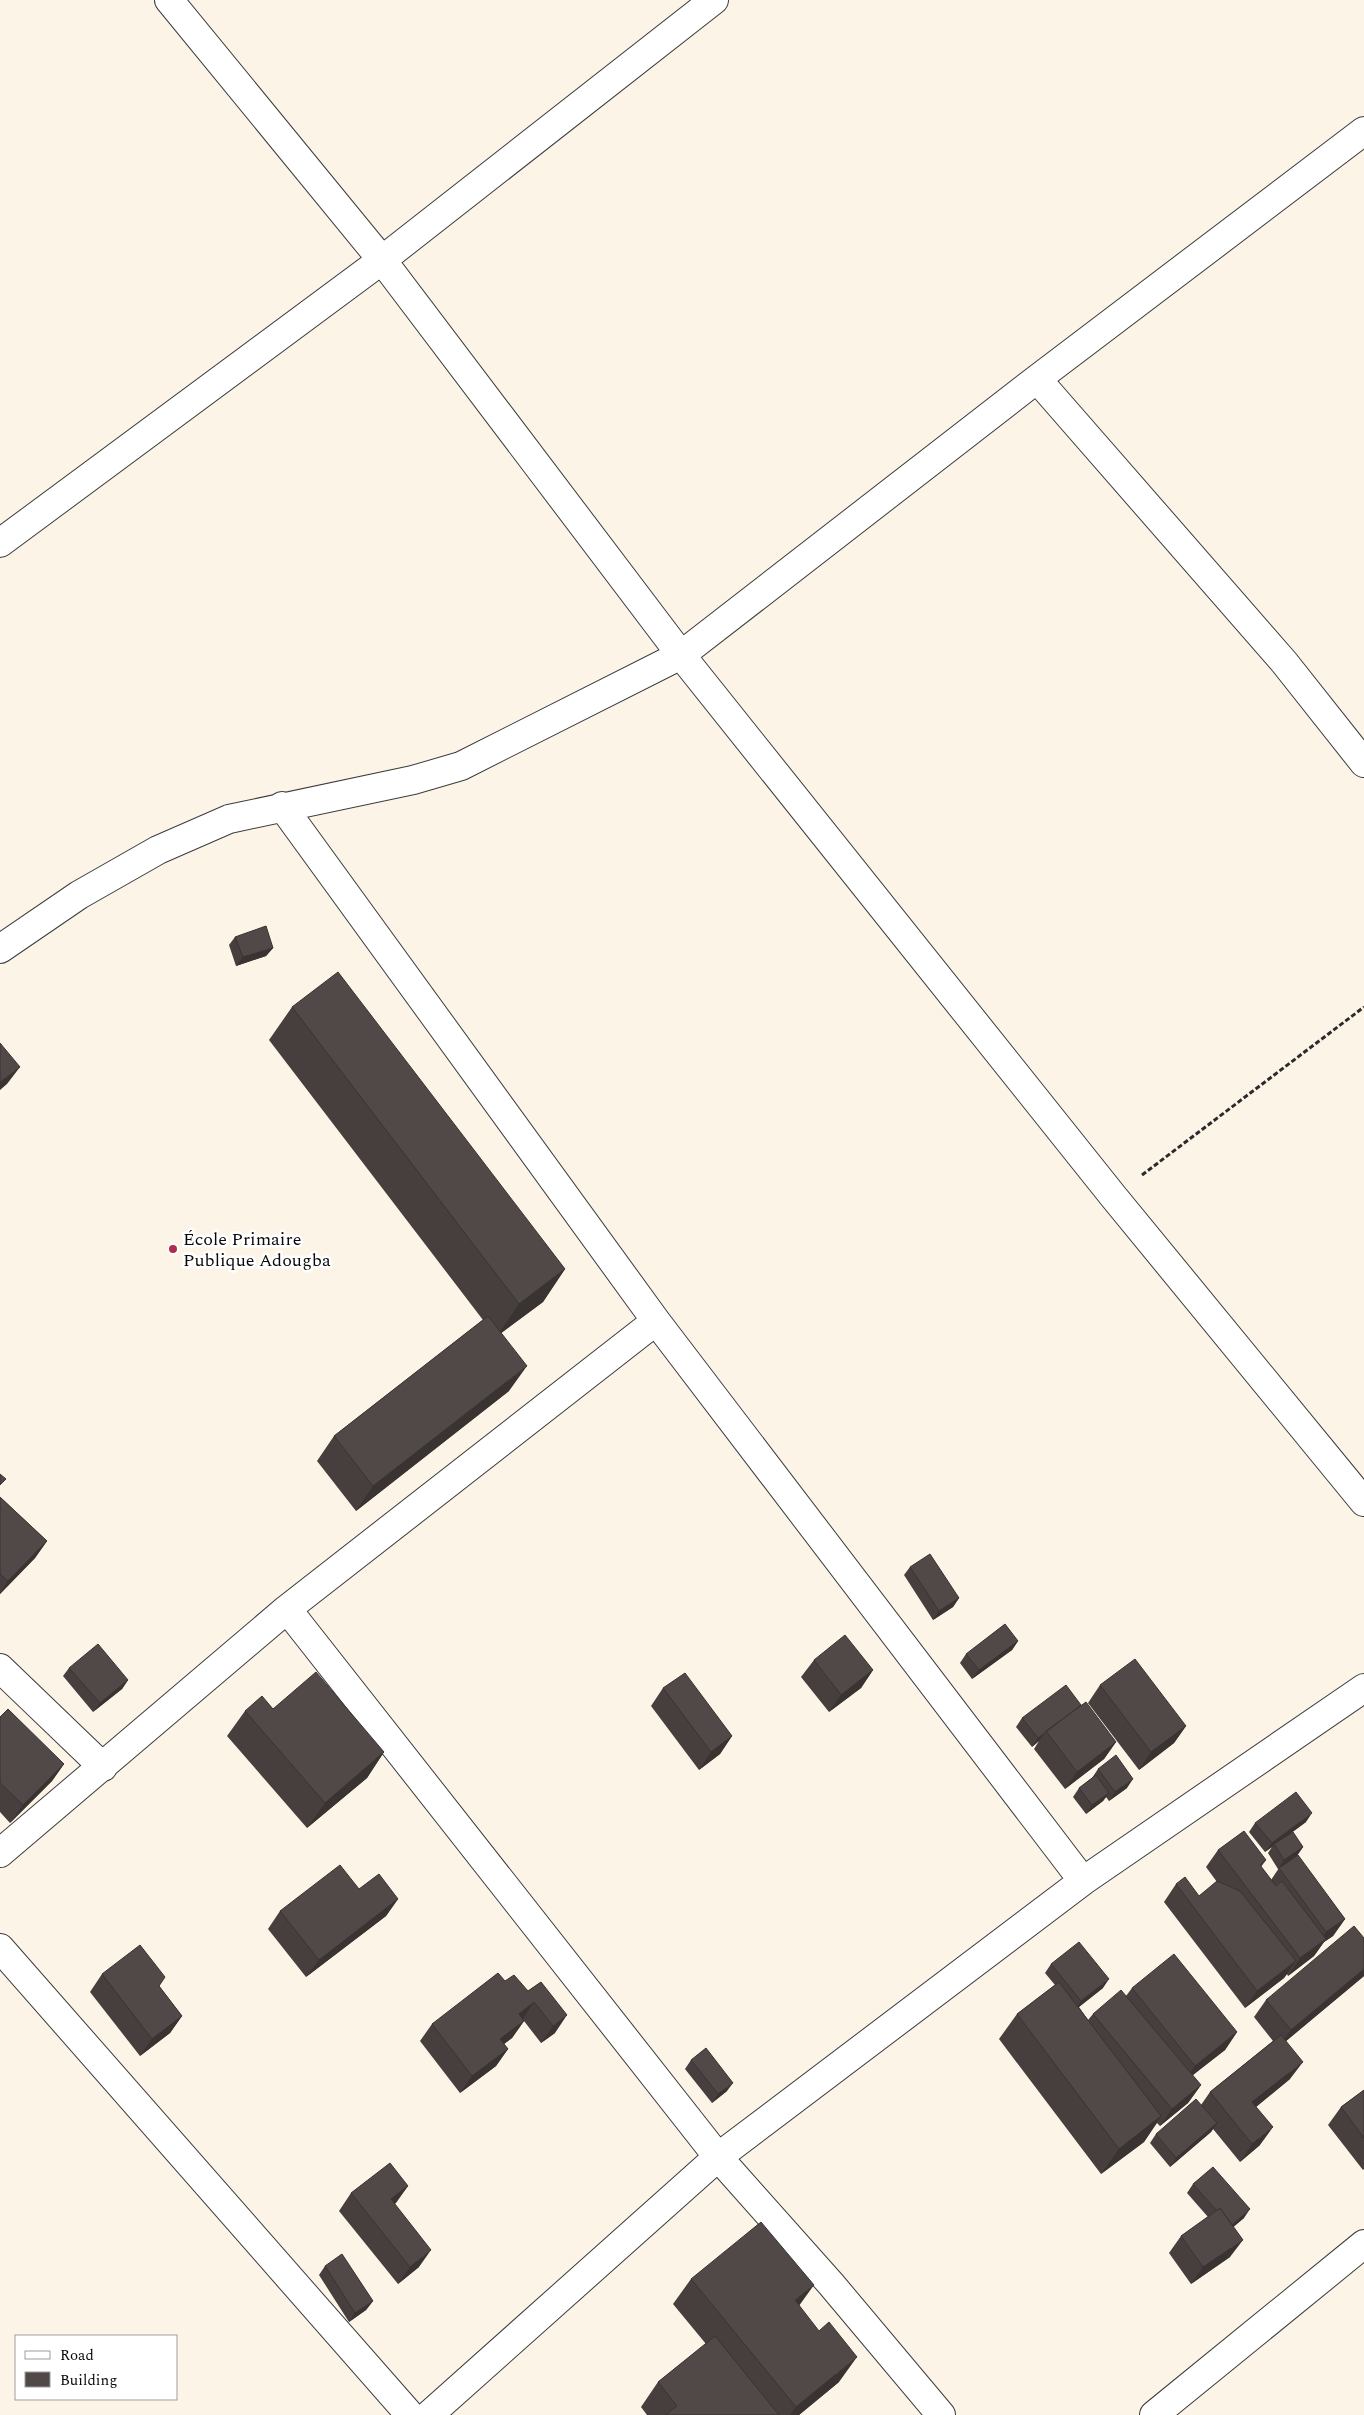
<svg xmlns="http://www.w3.org/2000/svg" width="1364" height="2415" viewBox="0 0 1364 2415" font-family="Spectral,serif">
<rect width="100%" height="100%" fill="#fdf4e8"/>
<g fill="none" stroke-linecap="round" stroke-linejoin="round">
<g stroke="#3c3c3c" stroke-width="30">
<path id="minor" d="M169 0 382 260 681 655 1113 1196 1364 1502
M1037 379 1284 662 1364 763
M0 543 382 260 714 0
M282 806 656 1321 1083 1881
M0 949 79 895 158 850 229 819 413 780 461 766 681 655 1037 379 1364 131
M287 1609 718 2157 831 2284 941 2415
M0 1668 103 1767
M0 1853 287 1609 656 1321
M0 1948 410 2415
M429 2415 718 2157 1083 1881 1364 1688
M1154 2415 1364 2244"/>
</g>
<path stroke="#2b2b2b" stroke-width="3" stroke-dasharray="5 2.5" stroke-linecap="butt" d="M1142 1175 1364 1007"/>
<use href="#minor" stroke="#fff" stroke-width="28"/>
</g>
<path fill="#463f3d" d="M235 937 273 948 266 956 236 966 229 945Z
M292 1007 565 1269 543 1302 501 1333 509 1391 356 1511 317 1461 334 1436 483 1320 269 1040Z
M0 1497 47 1541 35 1558 0 1594Z
M910 1567 959 1598 953 1607 933 1620 904 1575Z
M1018 1641 1012 1650 972 1679 960 1663 966 1654Z
M814 1660 873 1670 861 1688 829 1712 801 1677Z
M69 1668 128 1680 122 1689 93 1712 63 1676Z
M1100 1685 1186 1726 1174 1743 1139 1770 1088 1703Z
M663 1688 732 1736 720 1754 699 1770 651 1706Z
M1081 1705 1116 1742 1104 1759 1065 1789 1034 1749 1039 1741 1032 1747 1016 1727 1022 1718Z
M273 1709 384 1752 367 1778 307 1828 227 1736 245 1711Z
M0 1717 64 1764 52 1781 10 1823 0 1812Z
M1098 1769 1127 1788 1109 1801 1106 1797 1103 1801 1086 1814 1073 1797 1079 1788 1092 1778Z
M1306 1822 1291 1833 1303 1847 1297 1855 1345 1919 1333 1936 1324 1942 1314 1956 1288 1976 1287 1974 1284 1978 1245 2008 1164 1902 1176 1884 1199 1896 1217 1882 1206 1867 1218 1850 1266 1860 1261 1867 1271 1880 1279 1868 1290 1861 1278 1869 1268 1853 1272 1847 1265 1852 1249 1832 1255 1823Z
M359 1889 398 1899 386 1916 306 1977 268 1929 280 1911Z
M1364 1938V1976L1286 2041 1290 2079 1256 2107 1260 2145 1240 2162 1213 2129 1211 2132 1170 2167 1150 2143 1156 2134 1201 2105 1210 2092 1273 2041 1254 2017 1266 2000Z
M1051 1964 1103 1988 1079 2007 1088 2020 1093 2014 1126 1996 1132 1988 1237 2032 1225 2050 1192 2075 1201 2085 1188 2103 1160 2126 1157 2123 1144 2142 1101 2174 999 2039 1017 2014 1055 1985 1045 1973Z
M102 1974 159 1986 182 2016 170 2033 140 2056 90 1992Z
M541 1982 555 2033 541 2043 524 2021 512 2038 504 2044 508 2049 496 2066 460 2093 420 2041 432 2024 528 1991Z
M691 2060 727 2091 712 2103 685 2069Z
M1364 2090V2169L1363 2170 1328 2125 1341 2107Z
M1193 2184 1244 2218 1233 2227 1230 2257 1191 2284 1169 2253 1181 2236 1208 2217 1187 2193Z
M408 2186 394 2204 419 2267 398 2284 339 2211 351 2193Z
M325 2266 373 2301 366 2310 349 2322 319 2275Z
M691 2279 799 2306 839 2382 799 2415H647L641 2407 658 2382 706 2344 673 2304Z"/>
<path fill="#393332" d="M273 948 266 956 236 966 243 957Z
M20 1067 7 1084 0 1090V1082Z
M565 1269 543 1302 496 1337 519 1304Z
M527 1366 509 1391 356 1511 373 1486Z
M47 1541 35 1558 0 1594V1593L8 1581Z
M959 1598 953 1607 933 1620 939 1611Z
M1018 1641 1012 1650 972 1679 979 1670Z
M873 1670 861 1688 829 1712 841 1695Z
M128 1680 122 1689 93 1712 100 1703Z
M1186 1726 1174 1743 1139 1770 1151 1752Z
M1045 1732 1039 1741 1032 1747 1038 1738Z
M732 1736 720 1754 699 1770 711 1752Z
M1116 1742 1104 1759 1065 1789 1077 1772Z
M384 1752 367 1778 307 1828 325 1803Z
M64 1764 52 1781 10 1823 23 1805Z
M1133 1779 1127 1788 1109 1801 1115 1792Z
M1109 1793 1103 1801 1086 1814 1092 1805Z
M1312 1813 1306 1822 1275 1845 1274 1844 1272 1847 1265 1852 1272 1843Z
M1303 1847 1297 1856 1278 1869 1284 1860Z
M398 1899 386 1916 306 1977 319 1960Z
M1345 1919 1333 1936 1324 1942 1314 1956 1288 1976 1300 1958 1315 1948 1326 1932Z
M1296 1961 1284 1978 1245 2008 1257 1991Z
M1364 1969V1976L1279 2047 1291 2030Z
M1109 1979 1103 1988 1075 2010 1081 2001Z
M534 2002 522 2020 519 2014Z
M567 2015 555 2033 541 2043 553 2026Z
M182 2016 170 2033 140 2056 152 2039Z
M524 2021 512 2038 488 2056 500 2039Z
M1237 2032 1225 2050 1183 2083 1195 2066Z
M508 2049 496 2066 460 2093 472 2076Z
M1303 2062 1290 2079 1240 2120 1252 2102Z
M733 2083 727 2091 712 2103 718 2094Z
M1201 2085 1188 2103 1160 2126 1172 2109Z
M1161 2116 1144 2142 1101 2174 1119 2149Z
M1217 2123 1211 2132 1170 2167 1176 2158Z
M1273 2127 1260 2145 1240 2162 1252 2144Z
M408 2186 396 2203 378 2217 391 2199Z
M1250 2209 1244 2218 1224 2235 1230 2226Z
M1243 2240 1230 2257 1191 2284 1203 2267Z
M431 2250 419 2267 398 2284 410 2267Z
M814 2285 796 2310 795 2300Z
M373 2301 366 2310 349 2322 355 2313Z
M857 2357 839 2382 799 2415H790L796 2407Z"/>
<path fill="#514947" stroke="#393332" d="M266 926 273 948 243 957 235 937Z
M338 972 565 1269 519 1304 292 1007Z
M0 1043 20 1067 0 1082Z
M488 1316 527 1366 373 1486 334 1436Z
M0 1474 6 1479 0 1485Z
M0 1497 47 1541 8 1581 0 1574Z
M930 1554 959 1598 939 1611 910 1567Z
M1005 1624 1018 1641 979 1670 966 1654Z
M845 1635 873 1670 841 1695 814 1660Z
M98 1644 128 1680 100 1703 69 1668Z
M1135 1659 1186 1726 1151 1752 1100 1685Z
M316 1672 384 1752 325 1803 245 1711 262 1696 273 1709Z
M685 1673 732 1736 711 1752 663 1688Z
M1066 1685 1081 1705 1038 1738 1022 1718Z
M1086 1702 1116 1742 1077 1772 1046 1731Z
M8 1709 64 1764 23 1805 0 1783V1717Z
M1116 1755 1133 1779 1115 1792 1098 1769Z
M1096 1775 1109 1793 1092 1805 1079 1788Z
M1296 1792 1312 1813 1272 1843 1255 1823Z
M1244 1831 1266 1860 1260 1865 1276 1886 1282 1881 1326 1939 1300 1958 1218 1850Z
M1293 1832 1303 1847 1284 1860 1274 1844Z
M1298 1855 1345 1919 1326 1932 1279 1868Z
M340 1865 359 1889 379 1874 398 1899 319 1960 280 1911Z
M1185 1877 1199 1896 1217 1881 1240 1891 1296 1961 1257 1991 1176 1884Z
M1354 1926 1364 1938V1969L1291 2030 1266 2000Z
M1079 1942 1109 1979 1081 2001 1051 1964Z
M140 1945 165 1977 159 1986 182 2016 152 2039 102 1974Z
M1174 1954 1237 2032 1195 2066 1132 1988Z
M498 1973 505 1981 514 1975 528 1991 541 1982 567 2015 553 2026 534 2002 519 2014 524 2021 500 2039 508 2049 472 2076 432 2024Z
M1059 1982 1161 2116 1119 2149 1017 2014Z
M1121 1990 1201 2085 1172 2109 1093 2014Z
M1281 2035 1303 2062 1252 2102 1273 2127 1252 2144 1210 2092Z
M706 2048 733 2083 718 2094 691 2060Z
M1364 2090V2138L1341 2107Z
M1196 2099 1217 2123 1176 2158 1156 2134Z
M390 2163 408 2186 391 2199 431 2250 410 2267 351 2193Z
M1213 2167 1250 2209 1232 2225 1220 2208 1217 2211 1193 2184Z
M1220 2208 1243 2240 1203 2267 1181 2236Z
M761 2222 814 2285 795 2300 819 2331 829 2322 857 2357 796 2407 691 2279Z
M342 2254 373 2301 355 2313 325 2266Z
M715 2336 779 2415H665L677 2406 658 2382Z"/>
<circle fill="#ae2d4e" stroke="#fff" stroke-width="2" cx="173" cy="1249" r="5"/>
<g text-anchor="middle" dominant-baseline="central" stroke-width="5" stroke-linejoin="round" paint-order="stroke">
<g font-size="18" fill="#090909" stroke="#fff" text-anchor="start">
<text x="183" y="1239">École Primaire<tspan x="183" dy="21">Publique Adougba</tspan></text>
</g>
</g>
<rect x="15" y="2335" width="162" height="65" fill="#ffffff" stroke="#9d9d9d"/>
<rect x="25" y="2351" width="25" height="8" fill="#ffffff" stroke="#9d9d9d"/>
<text x="60" y="2360" font-size="15" fill="#090909">Road</text>
<rect x="25" y="2372" width="25" height="15" fill="#514947" stroke="#9d9d9d"/>
<text x="60" y="2385" font-size="15" fill="#090909">Building</text>
</svg>
